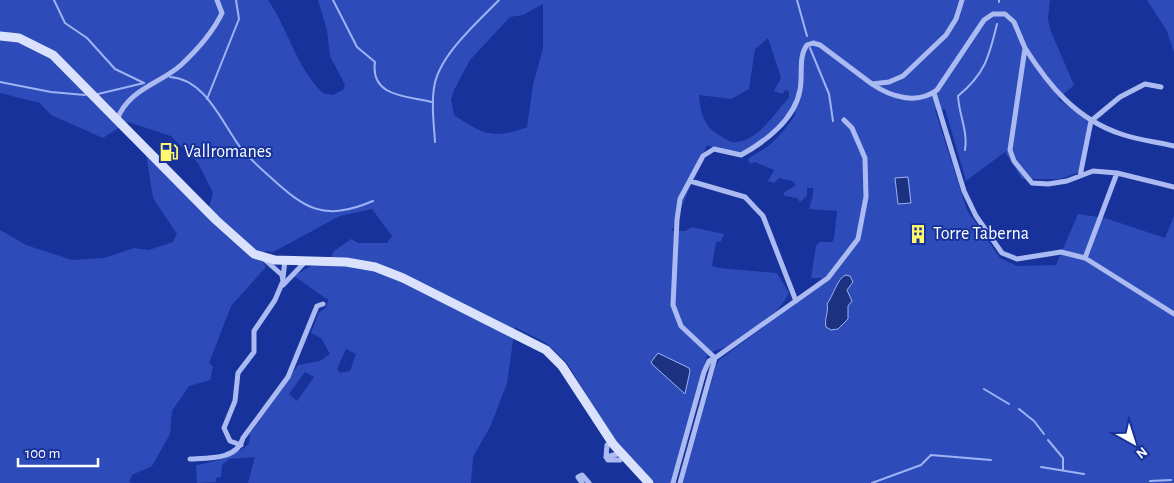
<svg xmlns="http://www.w3.org/2000/svg" width="1174" height="483" viewBox="0 0 1174 483" font-family="'Alegreya Sans',sans-serif">
<rect width="100%" height="100%" fill="#17329a"/>
<path fill="#2d4cb9" fill-rule="evenodd" d="M0 0H268C288 29 297 69 323 93L333 95 343 90 345 85 330 56 327 30 318 0H1050L1048 19 1050 29 1074 85 1058 99 1089 122 1080 172 1060 179H1022L1005 152 966 181 945 109 935 110 967 210 1000 258 1017 266 1056 265 1078 214 1105 218 1165 238 1174 216V483H682L716 366 719 360 796 303 794 299 823 278H811L816 246 820 242H832L834 239 837 211 809 209 813 195V188H807V196L800 202 797 198 785 196 783 193 796 185 792 181 779 178 774 183 768 181 774 170 755 162 750 164 748 160C753 154 758 153 764 149 776 141 789 125 796 113L790 110C777 124 761 148 742 152 731 155 717 148 707 145L672 231H685L692 227 724 234 721 241 716 242 712 266 719 268 777 273 789 293C780 313 748 335 728 346 720 350 713 350 707 356L671 483H655L641 471 614 439 567 363 546 343 515 327 507 383 491 425 473 457 471 483H248L255 457 229 459 222 465 221 477 216 478V482L197 483 196 465C216 462 233 457 249 444L250 434 298 365 320 361 330 354 321 338 311 333 319 312 326 308 328 300 294 276 311 266 327 265 334 251 351 239 358 243H387L392 236 372 209 340 216 273 252 265 251 263 262 266 267 231 306 209 363 213 367 210 380 189 386 172 411 170 434 152 466 132 475 129 482 133 483H0V230L26 245 72 260 104 258 134 248 149 250 173 242 177 234 153 198 146 154 207 215 213 193 198 163 171 136 128 122 103 138 51 115 40 103 0 93ZM543 4V48L533 85 527 127C493 140 482 134 454 115L451 100 454 90 470 60 510 17 523 15ZM768 38 781 78 774 91 782 94 785 90 789 91V98C774 113 756 145 732 142 728 141 722 137 719 135 703 126 700 111 699 95L731 99 749 89 755 49ZM346 349 356 354 350 371 340 373 337 369ZM305 372 314 377 297 401 289 394Z
M1147 0H1174V53L1167 31Z"/>
<path fill="#1d3181" stroke="#9eb3f4" d="M908 177 911 203 898 204 895 178Z
M846 275 850 276 853 282 847 290 852 301 848 306V319L838 329 831 330 826 327C824 319 829 312 827 304 833 296 838 277 846 275Z
M658 353 689 368 690 371 685 394 653 365 651 362Z"/>
<g fill="none" stroke-linecap="round" stroke-linejoin="round">
<path stroke="#9eb3f4" stroke-width="2" d="M54 0 65 23 87 38 115 69 144 83
M333 0 357 47 375 62C370 97 407 96 432 102
M797 0 807 36
M999 2V0
M810 48 829 94 833 121
M170 77C202 79 218 114 234 138 242 152 256 164 268 175 305 209 323 222 373 201
M0 82 51 92 85 95
M98 94 144 83
M207 99 239 19 236 0
M435 142C434 124 431 106 434 88 438 56 477 23 499 0
M965 150C968 131 959 115 958 96 985 74 989 57 997 24
M984 389 1009 404
M1019 409 1034 421 1044 434
M1048 440 1063 458V470
M1041 467 1084 474
M1150 481 1171 480
M872 483 921 465 931 455 991 460"/>
<path stroke="#abbbf2" stroke-width="5" d="M1025 48C1049 86 1076 119 1121 134 1138 140 1157 142 1174 146
M872 84C891 97 917 105 937 90L984 20 993 14H1005L1014 22 1025 48 1010 150 1014 161 1032 183 1048 184 1067 181 1093 171 1117 173 1174 187
M934 93 964 191 976 216 1002 253 1017 259 1061 252 1085 258 1174 314
M117 120C128 89 160 84 181 65 197 50 213 32 222 13L217 0
M844 120 852 128 865 158 866 197 858 239 828 278 715 358 681 326 673 305 677 220 680 199 703 156 714 149 741 155C765 142 795 119 800 90 803 76 798 57 807 45L813 43 820 45 872 84 889 82 903 76 946 35 956 19 962 0
M1080 176 1091 121 1120 97 1145 84 1161 87
M690 181 745 197 763 216 796 301
M1085 258 1117 173
M283 278 285 260
M283 285 306 261
M241 445 230 441 224 428 235 401 238 373 254 352V331L275 300 283 281 282 275 264 259
M606 457 621 453
M606 457 608 460H620
M606 457 607 445
M190 459C209 458 237 460 243 438L288 377 317 306 323 304
M582 483 578 477 582 475 589 483
M673 483 704 372 709 361 715 358 680 483"/>
<path stroke="#dae1fc" stroke-width="9" d="M0 36 19 38 53 55 216 220 254 254 275 260 346 262 375 267 403 278 546 350 562 366 613 444 649 483"/>
</g>
<defs>
<g id="fuel-bare" transform="scale(1.5)"><path d="M-5.5-6h7V0h2V4h1.3V-2.5L3-4.5l.8-.8L6-3V5H2.5V1h-1V6h-7ZM-4.2-4.7v3.2H.2V-4.7Z" fill="#fff66c" stroke="#17329a" stroke-width="2.5" paint-order="stroke"/></g>
<g id="building-bare" transform="scale(1.5)"><path d="M-4-6H4V6H1V3H-1V6H-4ZM-2.5-4.3h1.7v1.8h-1.7ZM.8-4.3h1.7v1.8H.8ZM-2.5-1h1.7V.8h-1.7ZM.8-1h1.7V.8H.8Z" fill="#fff66c" stroke="#17329a" stroke-width="2.5" paint-order="stroke"/></g>
</defs>
<g fill-rule="evenodd">
<use href="#fuel-bare" x="169" y="152"/>
<use href="#building-bare" x="918" y="234"/>
</g>
<g text-anchor="middle" dominant-baseline="central" stroke-width="4" stroke-linejoin="round" paint-order="stroke">
<g font-size="18" fill="#fff" stroke="#17329a" text-anchor="start">
<text x="184" y="152">Vallromanes</text>
<text x="933" y="234">Torre Taberna</text>
</g>
</g>
<g transform="translate(1134 443) rotate(141)" stroke="#17329a" stroke-width="4" paint-order="stroke">
<path d="M0-4L9 19L0 12L-9 19Z" fill="#ffffff"/>
<text y="-8" font-size="14" font-weight="bold" text-anchor="middle" fill="#ffffff">N</text>
</g>
<path d="M18 458v8h80v-8" fill="none" stroke="#ffffff" stroke-width="2.5"/>
<text x="25" y="458" font-size="15" fill="#ffffff" stroke="#17329a" stroke-width="4" paint-order="stroke">100 m</text>
</svg>
